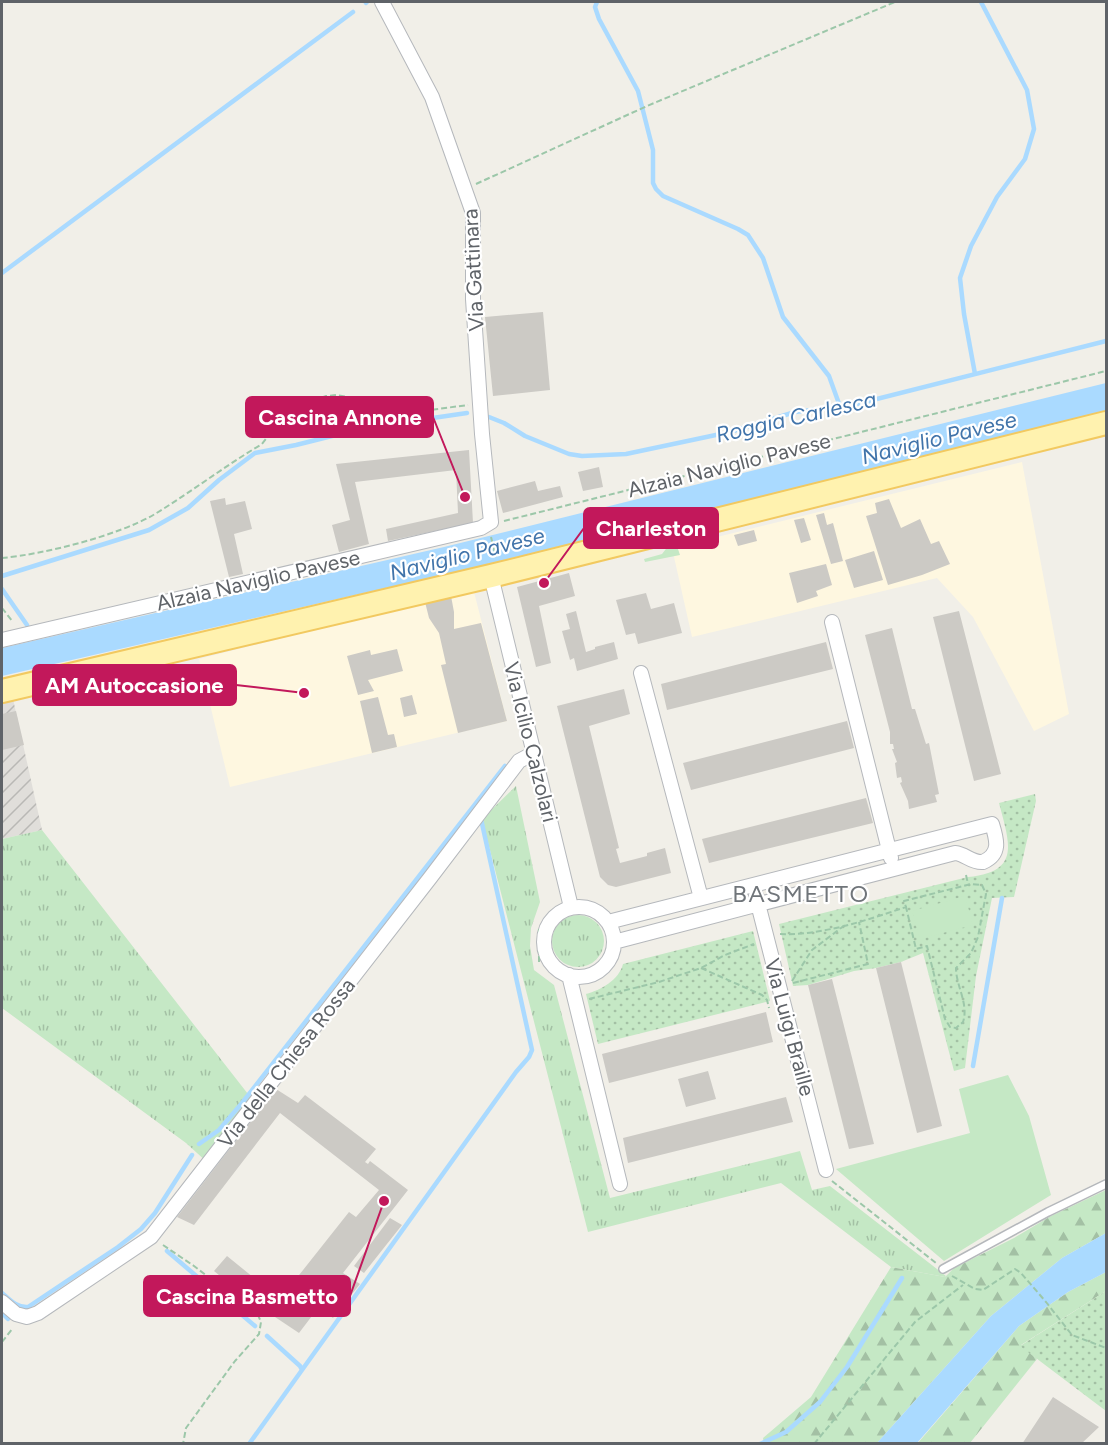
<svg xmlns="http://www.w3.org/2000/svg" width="1108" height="1445" viewBox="0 0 1108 1445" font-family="Figtree,sans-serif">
<defs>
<pattern id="industrial-furrows" width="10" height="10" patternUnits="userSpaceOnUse" patternTransform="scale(1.5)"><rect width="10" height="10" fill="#e0deda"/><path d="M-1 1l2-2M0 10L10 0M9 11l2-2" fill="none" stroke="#b9b8b5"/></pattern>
<pattern id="grass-tufts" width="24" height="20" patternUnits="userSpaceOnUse" patternTransform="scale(1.5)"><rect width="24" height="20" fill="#c5e8c5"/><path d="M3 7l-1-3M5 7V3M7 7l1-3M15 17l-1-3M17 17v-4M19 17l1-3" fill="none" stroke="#a3c0a4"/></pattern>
<pattern id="forest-firs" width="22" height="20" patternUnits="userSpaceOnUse" patternTransform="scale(1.5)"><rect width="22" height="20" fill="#c5e8c5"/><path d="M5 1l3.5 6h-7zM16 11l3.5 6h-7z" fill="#a3c0a4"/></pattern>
<pattern id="park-dots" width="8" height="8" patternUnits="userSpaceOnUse" patternTransform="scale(1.5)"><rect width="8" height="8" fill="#c5e8c5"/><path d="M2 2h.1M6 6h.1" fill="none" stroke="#a3c0a4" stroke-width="1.8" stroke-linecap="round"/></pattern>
</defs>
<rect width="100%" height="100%" fill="#f1efe8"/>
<path fill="#fef7e0" d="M1022 462 1069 714 1034 731 973 617 937 578 692 637 672 548Z
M474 592 507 721 230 787 199 659 425 602Z"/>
<path fill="url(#industrial-furrows)" d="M13 699 42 830 2 839V702Z"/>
<path fill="url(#grass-tufts)" d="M676 543 680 555 645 562 644 559 662 554 669 545Z
M516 786 540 902 531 928 530 946 534 970 554 985 610 1198 800 1151 812 1190 830 1186 946 1276 945 1277 891 1267 781 1183 588 1232 482 819Z
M42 830 255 1103 208 1163 186 1143 2 1008V839Z
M552 941a26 26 0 1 1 52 0a26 26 0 1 1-52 0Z"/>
<path fill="url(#forest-firs)" d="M1106 1190V1233L1062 1258 991 1316 877 1443 764 1444 763 1438 811 1397 891 1267 945 1277 954 1268 1014 1238 1051 1216Z
M1106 1272V1291L1021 1345 1037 1359 970 1443 917 1444 1019 1326 1068 1292Z"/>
<path fill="url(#park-dots)" d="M1035 794 1036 801 1014 897 992 898 976 976 965 1068 954 1071 923 953 901 962 876 968 854 971 808 985 793 986 779 924 968 877C1022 872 1009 842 999 803Z
M753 931 770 1001 598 1044 586 994C601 990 619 980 623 964Z
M1106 1291V1411L1020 1346Z"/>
<path fill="#c5e8c5" d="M965 896 973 925 920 939 912 911Z
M1008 1075 1029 1116 1051 1195 944 1261 836 1169 970 1133 959 1089Z"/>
<path fill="#aadaff" d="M1106 383V411L451 573 2 676V648L444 547Z
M1106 1233V1272L1068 1292 1019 1326 917 1443H877L991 1316 1062 1258Z"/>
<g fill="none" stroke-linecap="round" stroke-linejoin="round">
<path stroke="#aadaff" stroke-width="4.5" d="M597 2 595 7 599 19 638 91 653 150V183L656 189 663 196 738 229 748 235 763 258 783 317 829 376 842 412
M366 3 367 2
M2 273 353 12
M975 374 964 314 960 278 971 246 997 197 1025 159 1034 129 1027 90 981 2
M489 417 504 423 525 436 569 454 582 456 626 454 730 432 795 412 853 405 1106 341
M2 576 149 530 188 508 219 480 255 453 296 445 364 428 467 413
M2 589 27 625
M973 1066 1002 898
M199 1144 219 1130 242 1103 505 766
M167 1251 255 1326
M2 1293C10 1300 17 1308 28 1307L118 1247 141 1229 155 1213 192 1155
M2 1313 8 1319
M302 1370 516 1072 529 1057 532 1050 481 819
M249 1444 302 1370 300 1366 267 1336
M760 1444 786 1432 820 1402 847 1367 902 1278"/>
</g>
<path fill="#cccac5" d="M543 312 550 390 493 396 485 317Z
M349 399 355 422 286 438 281 415Z
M469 450 473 523 388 541 386 529 458 513 456 470 355 482 369 544 339 552 332 525 350 520 336 464Z
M599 467 603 487 583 491 578 472Z
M535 481 538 491 560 486 563 497 503 513 497 491Z
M225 498 226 505 245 501 252 529 234 534 243 574 229 577 210 501Z
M889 499 901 528 920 519 931 544 939 541 950 564 922 575 888 585 866 516 877 513 875 503Z
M824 513 827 525 833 523 843 561 831 564 816 515Z
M804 518 811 540 801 543 794 520Z
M754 530 757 541 738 546 734 535Z
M874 551 883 580 854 588 845 560Z
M826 564 832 585 816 591 818 596 797 603 789 573Z
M569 573 575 596 539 606 551 663 536 667 517 587Z
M646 593 651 609 674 603 682 633 638 644 635 633 626 635 616 600Z
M451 596 454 612V629L481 623 507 721 458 733 441 665 446 664 439 633 429 618 425 602Z
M576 611 586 652 595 649V647L614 642 618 659 577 671 574 658 570 660 562 631 570 629 566 614Z
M959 611 1001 774 974 781 933 617Z
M892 628 912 709H915L926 744 929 743 939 794 935 795 937 802 909 809 908 801 900 783 902 782 901 777 897 778 895 763 897 762 892 749H894L893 744H890V732L865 635Z
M826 642 833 669 667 710 661 684Z
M397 649 403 671 368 680 374 691 358 695 347 656 370 650 371 655Z
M624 689 630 714 589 726 619 848 616 849 620 863 647 856V853L665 848 671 873 616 887 608 885 600 877 557 706Z
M412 695 417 714 404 717 400 698Z
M378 697 388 735 394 734 397 747 372 753 360 701Z
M16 711 24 745 2 750V714Z
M847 721 854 748 691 790 683 763Z
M866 798 873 823 709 863 702 839Z
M901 962 942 1126 917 1133 876 968Z
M832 979 874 1144 849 1149 808 985Z
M766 1012 773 1042 609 1083 602 1054Z
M708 1071 716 1099 686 1107 678 1079Z
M276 1089 298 1103 305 1095 376 1149 365 1162 368 1164 370 1161 408 1190 343 1273 360 1284 333 1318 318 1308 299 1333 269 1313 349 1212 356 1217 379 1190 280 1113 194 1225 177 1217Z
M786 1097 793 1122 628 1163 623 1138Z
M390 1218 402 1225 364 1273 354 1266Z
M227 1256 264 1286 251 1301 214 1271Z
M1053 1397 1099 1427 1081 1444H1022Z"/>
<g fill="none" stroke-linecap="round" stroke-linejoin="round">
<g stroke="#b5b8bc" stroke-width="10">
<path id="lane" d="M943 1269 1048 1212 1106 1184"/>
</g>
<g stroke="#b5b8bc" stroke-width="16">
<path id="street" d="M491 576 571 907
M832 622 891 858
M2 640 481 528 491 522 482 434 473 299V213L432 97 382 2
M641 673 701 898
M756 896 826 1170
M544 942a35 35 0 1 1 70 0a35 35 0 1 1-70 0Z
M608 922 992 824C997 840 1001 854 983 862 971 863 966 854 955 853L614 942
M569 975 620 1184
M2 1302 16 1314 27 1317 38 1313 151 1237 430 878 519 761 534 753"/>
</g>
<g stroke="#f2c960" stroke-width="26">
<path id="primary" d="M2 691 491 576 1106 423"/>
</g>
<path stroke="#9cc7a9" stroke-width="2" stroke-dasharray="6 3" stroke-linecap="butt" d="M476 184 647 106 895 2
M504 521 1106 371
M491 537 496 557
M2 558C45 554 117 536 155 514 191 492 225 466 262 444L269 435 276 416 280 412 326 396 337 395 357 399 375 412 385 416 468 405
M2 608 13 622
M966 875 968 884
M780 934C821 936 867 920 906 907L904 901 971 884 982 885 986 894 978 937 971 953 956 968C956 986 969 1004 963 1022L956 1028 950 1027 945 1019 927 946 916 949 906 907
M539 962V927
M701 968 762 995 767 1000 769 1008
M792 981 812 950 845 925
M793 983 868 964 859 922
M589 999 659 982 701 968 725 955 754 944
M832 1181 936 1263
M163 1245 194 1266 258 1315 261 1322 259 1334 235 1361 186 1428 183 1444
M952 1276 975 1289 983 1290 1015 1269 1021 1273 1046 1302 1072 1335 1106 1348
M2 1342 13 1328
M814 1444 915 1322 963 1285"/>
<use href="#lane" stroke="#fff" stroke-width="7"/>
<use href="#street" stroke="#fff" stroke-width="14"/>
<use href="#primary" stroke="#fff2af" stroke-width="22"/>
</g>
<g text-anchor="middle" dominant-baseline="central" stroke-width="4.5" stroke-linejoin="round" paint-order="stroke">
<g font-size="21" fill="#5f6368" stroke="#fff">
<text transform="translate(473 270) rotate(-93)">Via Gattinara</text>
<text transform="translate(729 465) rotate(-14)">Alzaia Naviglio Pavese</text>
<text transform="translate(258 580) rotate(-13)">Alzaia Naviglio Pavese</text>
<text transform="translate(531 742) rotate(76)">Via Icilio Calzolari</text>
<text transform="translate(790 1027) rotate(75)">Via Luigi Braille</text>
<text transform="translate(286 1063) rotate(-52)">Via della Chiesa Rossa</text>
</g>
<g font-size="22" font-style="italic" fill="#4174aa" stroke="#fff">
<text transform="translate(796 417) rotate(-13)">Roggia Carlesca</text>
<text transform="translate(939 438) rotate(-14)">Naviglio Pavese</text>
<text transform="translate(467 554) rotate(-14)">Naviglio Pavese</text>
</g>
<g font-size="24" letter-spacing="1.5" fill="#70757a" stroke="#fff">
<text x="801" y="893">BASMETTO</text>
</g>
</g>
<path fill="none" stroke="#c2185b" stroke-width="2" d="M465 497L433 417M544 583L584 528M304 693L236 685M384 1201L350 1296"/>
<g fill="#c2185b" stroke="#fff" stroke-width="2">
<circle cx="465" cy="497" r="6"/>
<circle cx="544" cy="583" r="6"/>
<circle cx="304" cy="693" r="6"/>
<circle cx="384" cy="1201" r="6"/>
</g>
<g fill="#c2185b" stroke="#c2185b" stroke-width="2">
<rect x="246" y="397" width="187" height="40" rx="6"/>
<rect x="584" y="508" width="134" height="40" rx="6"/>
<rect x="33" y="665" width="203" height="40" rx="6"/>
<rect x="144" y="1276" width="206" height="40" rx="6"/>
</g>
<g font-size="22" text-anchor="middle" font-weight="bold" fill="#fff">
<text x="340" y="425">Cascina Annone</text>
<text x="651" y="536">Charleston</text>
<text x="134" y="693">AM Autoccasione</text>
<text x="247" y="1304">Cascina Basmetto</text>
</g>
<rect width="1108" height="1445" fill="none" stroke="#5f6368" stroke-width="6"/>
</svg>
